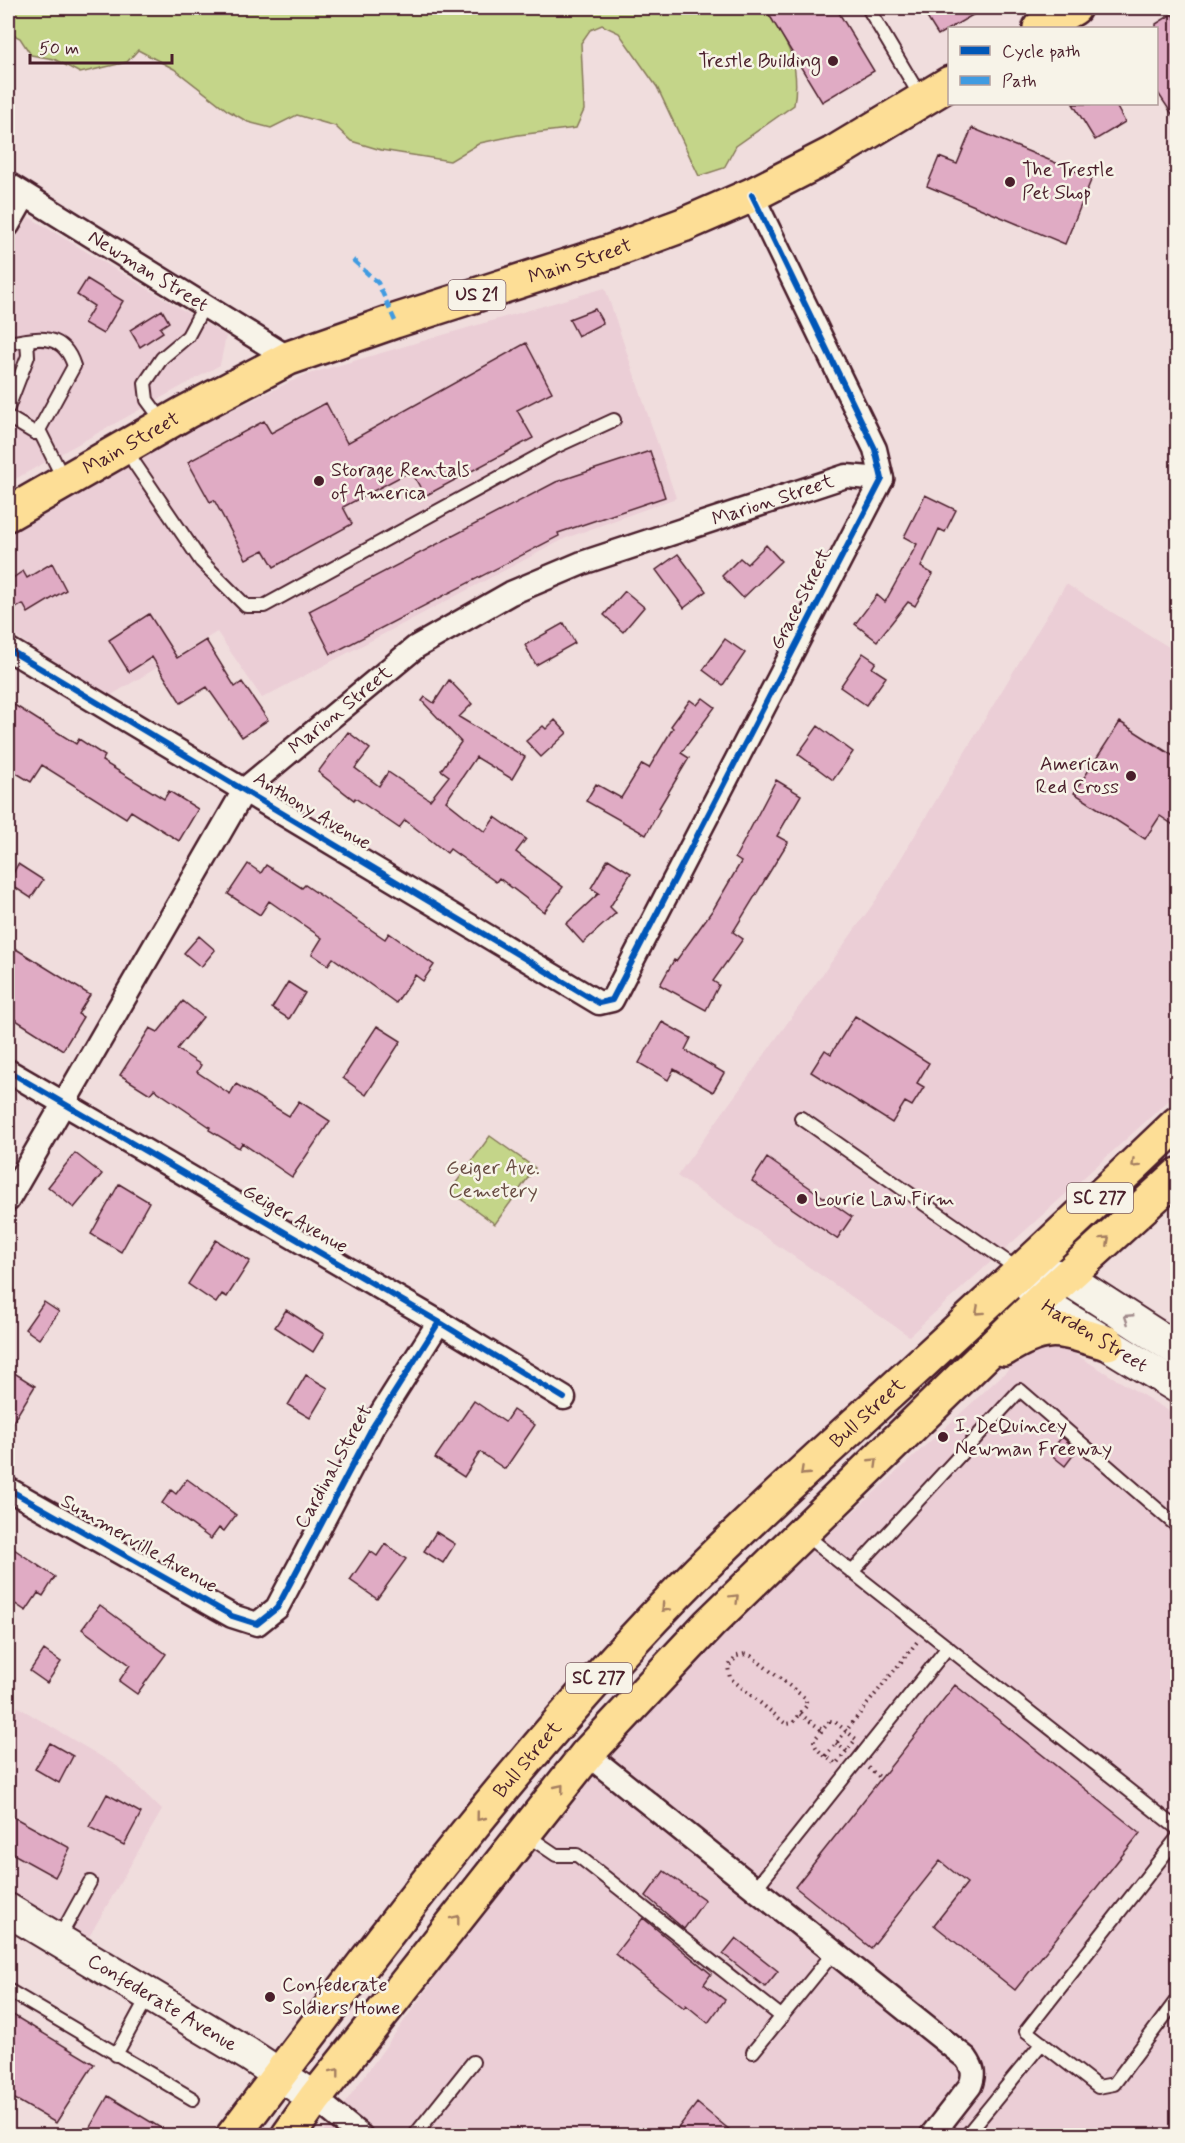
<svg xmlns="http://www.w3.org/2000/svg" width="1185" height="2143" viewBox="0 0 1185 2143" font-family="Mynerve,sans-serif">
<rect width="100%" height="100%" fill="#f0dddd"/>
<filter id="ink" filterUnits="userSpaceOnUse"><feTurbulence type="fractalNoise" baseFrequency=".0167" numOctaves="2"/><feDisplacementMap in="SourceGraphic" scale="12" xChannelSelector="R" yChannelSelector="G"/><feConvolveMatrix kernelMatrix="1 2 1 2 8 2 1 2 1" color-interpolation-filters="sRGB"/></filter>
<g filter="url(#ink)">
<path fill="#ebced6" d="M29 217 226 336 220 365 8 483V252Z
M605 288 676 498 566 538 262 698 217 632 108 697 8 631V536L170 440 302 376Z
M1066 584 1177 652V1093L909 1336 677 1176 876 900Z
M1045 1336 1177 1416V2135L321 2136 472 1927 620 1743 734 1621Z
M8 1701 117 1766 162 1810 86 1942 8 1896Z"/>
<path fill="#c4d589" stroke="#877a5a" stroke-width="1.5" d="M8 8H765C787 43 801 61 794 105L736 146 724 168 699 176 657 87 619 33 602 25 590 30 581 43 584 110 576 128 518 135 480 143 450 161 381 150 351 141 335 126 297 115 271 128 248 122 227 110 174 69 138 50 127 62 80 73 54 59 31 55 20 38 8 32Z
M490 1136 535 1168 495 1224 450 1191Z"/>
<path fill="#e0abc4" stroke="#4a1f2b" stroke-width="1.5" d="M765 8H836L874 71 822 102Z
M921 8H985L938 35Z
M1172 14 1178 23V123L1156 90V24Z
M1073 104H1115L1125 122 1095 140Z
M972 128 1092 178 1065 244 927 186 939 157 957 164Z
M87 279 123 301 103 334 84 323 94 306 77 295Z
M595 309 603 323 578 336 569 319Z
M162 310 169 322 160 328 163 332 140 347 130 330Z
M526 343 552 392 517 410 533 438 425 496 411 471 343 507 352 524 274 567 264 550 246 559 214 500 210 502 188 462 264 421 271 433 326 403 347 443Z
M650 451 665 497 558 533 559 536 331 654 309 611 556 482Z
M925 495 956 510 945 532 939 529 921 567 933 574 915 606 908 602 877 641 855 624 877 595 885 602 917 544 904 537Z
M766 545 781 561 743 598 722 576 740 558 747 564Z
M678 554 706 591 684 608 656 570Z
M52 563 66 590 28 613 23 604 14 609 8 594V591L13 586 10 580 23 571 27 578Z
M625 591 644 607 623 632 604 615Z
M149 614 177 658 206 640 235 687 242 682 268 720 242 737 207 687 181 703 152 657 129 672 109 640Z
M564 623 575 643 536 665 525 645Z
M725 639 745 653 723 685 703 670Z
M863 653 876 662 872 668 886 677 866 705 840 687Z
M449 680 472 704 459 717 525 757 512 779 476 757 446 801 485 832 495 817 526 839 516 852 563 887 544 912 499 878 496 882 450 849 447 853 405 820 399 828 355 798 354 800 318 772 348 732 370 749 355 768 379 786 388 772 430 800 449 776 441 770 461 742 422 701 425 697 434 703Z
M703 698 715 707 681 753 689 758 659 808 660 809 646 835 586 801 596 784 621 798 642 764 649 768 673 728 671 726 690 700 697 705Z
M8 701 76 744 79 739 105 756 102 761 164 799 169 791 198 809 179 841 131 811 126 818 42 765 31 782 8 768Z
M555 720 567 733 541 757 526 741 543 726 546 729Z
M1120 722 1178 759V828L1160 816 1145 839 1074 793Z
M818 726 853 752 833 780 798 754Z
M776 780 801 795 777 836 788 842 733 932 743 939 713 981 719 985 706 1010 660 985 674 960 676 961 714 908 741 862 735 858Z
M608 859 631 873 610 907 616 913 583 943 566 924 599 893 591 888Z
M18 864 43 880 31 898 8 883Z
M248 864 261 873 266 865 302 888 305 885 385 939 389 933 434 965 423 981 415 975 396 1003 333 958 328 965 312 954 322 938 269 901 260 915 228 894Z
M199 936 215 950 201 967 184 953Z
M16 949 90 995 78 1014 83 1017 63 1050 8 1015V964Z
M288 982 305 993 289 1019 272 1008Z
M183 1001 203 1017 177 1049 201 1065 197 1072 230 1094 236 1084 289 1116 299 1101 330 1121 292 1177 242 1143 239 1148 209 1130 210 1127 154 1089 150 1094 120 1075 150 1028 158 1032Z
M855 1016 929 1063 917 1083 924 1087 912 1106 905 1102 892 1123 811 1072 825 1050 831 1054Z
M662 1022 691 1038 685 1050 724 1073 713 1092 674 1069 668 1080 639 1063Z
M377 1026 401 1041 366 1095 343 1078Z
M75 1153 102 1174 74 1208 48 1187Z
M767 1158 852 1217 837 1239 752 1181Z
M119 1184 149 1202 121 1252 91 1234Z
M216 1240 250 1261 227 1297 222 1294 216 1303 188 1284Z
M44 1302 59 1312 39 1339 25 1329Z
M286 1310 324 1334 313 1352 275 1327Z
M8 1369 35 1386 8 1430Z
M306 1375 328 1388 310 1418 288 1405Z
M474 1401 505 1422 513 1410 535 1425 505 1469 480 1452 464 1477 435 1458Z
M1062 1437 1077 1450 1065 1466 1049 1453Z
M187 1479 236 1515 224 1531 219 1528 211 1539 162 1503 171 1490 176 1494Z
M436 1532 455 1544 443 1563 424 1551Z
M385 1544 406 1559 377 1599 350 1580 370 1551 377 1556Z
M8 1545 55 1577 43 1596 38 1593 26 1611 8 1599Z
M100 1605 166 1654 137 1694 119 1681 130 1665 82 1629Z
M44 1650 61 1662 47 1683 30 1671Z
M955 1685 1140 1833 1015 1990 934 1925 967 1883 940 1861 871 1948 795 1887Z
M50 1743 73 1756 59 1783 35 1769Z
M107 1794 141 1813 124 1845 89 1827Z
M8 1814 70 1848 55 1877 8 1851Z
M664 1871 705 1900 684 1929 646 1896Z
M643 1918 711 1974 704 1984 725 2000 708 2023 686 2005 684 2008 615 1954Z
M736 1938 778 1971 765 1987 723 1954Z
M8 2012 94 2064 56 2123 8 2095Z
M108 2096 174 2136H85Z
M697 2103 737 2136H672Z"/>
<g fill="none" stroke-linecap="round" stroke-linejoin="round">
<g stroke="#4a1f2b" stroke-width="16">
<path id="lane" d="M868 8 922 99
M8 343C37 338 63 331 74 366L39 430 35 433 8 417
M8 408 28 356 27 340
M164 423 147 400 145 383 162 358 188 336 204 306
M39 430 64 480
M126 447 135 464 201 561 246 606H264L555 447 614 420
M801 1118 1019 1270
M804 1534 1178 1829
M852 1572 1020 1390 1178 1527
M8 1715V1714
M525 1834 556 1855H577L782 2017
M1178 1837 1026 2031 1098 2087 1114 2084 1178 1998
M755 1889 948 1647
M1177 1921H1178
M59 1938 90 1882
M8 1990 193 2099
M753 2052 834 1952
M116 2055 148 1996
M940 2124 954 2136
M414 2136 473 2062
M966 2136 1042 2043"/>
</g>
<g stroke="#4a1f2b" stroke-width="27">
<g id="street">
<path id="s1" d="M8 184 289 358"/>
<path d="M8 225 25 195"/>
<path d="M8 649 599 1003 612 1000 882 479 875 449 752 195"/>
<path d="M8 1071 439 1322 564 1398"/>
<path id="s2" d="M8 1200 245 789 416 647 511 593 582 563 846 476 882 479"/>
<path d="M8 1489 232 1616 257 1624 277 1608 372 1428 439 1322"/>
<path d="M587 1754 966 2058C973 2068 975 2074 970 2086L931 2136"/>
<path d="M315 2098 361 2136"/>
</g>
</g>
<g stroke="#4a1f2b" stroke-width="36">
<g id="secondary">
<path d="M1041 1274 1065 1277 1178 1350"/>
<path id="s3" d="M1027 1280 1039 1302 1178 1387"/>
<path id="s4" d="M8 1910 248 2054 315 2098"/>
</g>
</g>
<g stroke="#4a1f2b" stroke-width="38">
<g id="primary">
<path d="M1040 28 1074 8"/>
<path id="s5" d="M8 514 186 412 289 358 395 321 607 253 683 225 752 195 832 154 950 83"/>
</g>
</g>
<g stroke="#4a1f2b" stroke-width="38">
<g id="highway">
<path d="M1004 1349C1049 1321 1060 1330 1108 1343"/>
<path id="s6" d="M233 2136C380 1941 526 1745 699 1571 771 1499 848 1431 923 1362 1009 1283 1093 1204 1178 1123"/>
<path d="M288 2136 315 2098 587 1754 709 1624 1039 1302 1178 1175"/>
</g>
</g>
<path stroke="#4a1f2b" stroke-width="4" stroke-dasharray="1.5 4.5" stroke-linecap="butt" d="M745 1654 751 1656 805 1698 807 1705 793 1723 786 1724 730 1678 728 1667 737 1656Z
M800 1714 822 1730
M830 1721 835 1722 856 1739 836 1764C828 1757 814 1751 814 1740Z
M836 1743 848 1752
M826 1756 917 1642
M868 1768 881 1778"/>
<use href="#lane" stroke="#f7f3e8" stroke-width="12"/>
<use href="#street" stroke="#f7f3e8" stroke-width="22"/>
<use href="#secondary" stroke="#f7f3e8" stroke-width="32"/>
<use href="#primary" stroke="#fdde96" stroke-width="33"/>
<use href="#highway" stroke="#fdde96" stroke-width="33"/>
<path stroke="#409be1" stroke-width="4.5" stroke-dasharray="9 4.5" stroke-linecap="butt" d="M353 260 378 283 395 321"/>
<g stroke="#f7f3e8" stroke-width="10">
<path id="cycleway" d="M8 649 599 1003 612 1000 882 479 875 449 752 195
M8 1071 439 1322 564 1398
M8 1489 232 1616 257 1624 277 1608 372 1428 439 1322"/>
</g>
<use href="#cycleway" stroke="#0057b8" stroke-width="6"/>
</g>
<defs><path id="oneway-chevron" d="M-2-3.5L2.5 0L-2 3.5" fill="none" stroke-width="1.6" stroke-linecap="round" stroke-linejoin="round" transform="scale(1.5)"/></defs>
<g stroke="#a47e60">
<use href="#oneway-chevron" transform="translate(1135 1164) rotate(136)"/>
<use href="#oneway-chevron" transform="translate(1106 1240) rotate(-42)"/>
<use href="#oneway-chevron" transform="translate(979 1311) rotate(138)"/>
<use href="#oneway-chevron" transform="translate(874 1462) rotate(-44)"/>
<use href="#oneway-chevron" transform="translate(804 1472) rotate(137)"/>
<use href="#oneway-chevron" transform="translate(735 1598) rotate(-45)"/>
<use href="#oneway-chevron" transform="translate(665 1608) rotate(133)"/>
<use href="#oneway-chevron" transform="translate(560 1788) rotate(-51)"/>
<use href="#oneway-chevron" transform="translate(480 1817) rotate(129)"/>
<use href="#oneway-chevron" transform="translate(456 1919) rotate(-52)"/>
<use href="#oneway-chevron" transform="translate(336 2072) rotate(-52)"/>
</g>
<use stroke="#a0898a" href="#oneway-chevron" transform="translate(1128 1318) rotate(-147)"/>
</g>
<g fill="#4a1f2b" stroke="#f7f3e8" stroke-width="2">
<circle cx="833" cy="61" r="6"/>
<circle cx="1010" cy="182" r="6"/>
<circle cx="319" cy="481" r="6"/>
<circle cx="1131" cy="776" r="6"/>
<circle cx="802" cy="1199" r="6"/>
<circle cx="943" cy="1437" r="6"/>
<circle cx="270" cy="1997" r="6"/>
</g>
<g text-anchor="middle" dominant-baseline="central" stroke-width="5" stroke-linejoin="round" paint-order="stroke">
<g fill="#f7f3e8" stroke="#7e5f64" stroke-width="1.5">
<rect x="448.5" y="280" width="57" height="30" rx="4.5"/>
<rect x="1067" y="1183" width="66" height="30" rx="4.5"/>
<rect x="566" y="1663" width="66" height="30" rx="4.5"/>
</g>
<g font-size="18" font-weight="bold" fill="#4a1f2b">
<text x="477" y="295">US 21</text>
<text x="1100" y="1198">SC 277</text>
<text x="599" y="1678">SC 277</text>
</g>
<g font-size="20" fill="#4a1f2b" stroke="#f7f3e8" text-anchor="start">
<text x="821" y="61" text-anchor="end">Trestle Building</text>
<text x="1022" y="170">The Trestle<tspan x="1022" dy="23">Pet Shop</tspan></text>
<text x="331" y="470">Storage Rentals<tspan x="331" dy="23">of America</tspan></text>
<text x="1119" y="764" text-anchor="end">American<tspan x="1119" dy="23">Red Cross</tspan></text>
<text x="814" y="1199">Lourie Law Firm</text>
<text x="955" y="1426">I. DeQuincey<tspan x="955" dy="23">Newman Freeway</tspan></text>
<text x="282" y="1985">Confederate<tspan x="282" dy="23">Soldiers Home</tspan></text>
</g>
<g font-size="20" fill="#4a1f2b" stroke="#f7f3e8">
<text stroke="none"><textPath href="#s5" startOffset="628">Main Street</textPath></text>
<text stroke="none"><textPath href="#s1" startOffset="165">Newman Street</textPath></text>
<text stroke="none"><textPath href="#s5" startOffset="142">Main Street</textPath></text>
<text stroke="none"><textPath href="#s2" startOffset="1084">Marion Street</textPath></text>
<text transform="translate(801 599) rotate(-63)">Grace Street</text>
<text stroke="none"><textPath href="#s2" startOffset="598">Marion Street</textPath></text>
<text transform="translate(312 811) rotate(31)">Anthony Avenue</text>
<text transform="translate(295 1219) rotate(30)">Geiger Avenue</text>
<text stroke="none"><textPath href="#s3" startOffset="90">Harden Street</textPath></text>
<text stroke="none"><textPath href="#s6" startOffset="964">Bull Street</textPath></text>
<text transform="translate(334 1467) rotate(-61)">Cardinal Street</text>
<text transform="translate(139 1544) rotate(30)">Summerville Avenue</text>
<text stroke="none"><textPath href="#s6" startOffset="478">Bull Street</textPath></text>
<text stroke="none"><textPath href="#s4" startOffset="180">Confederate Avenue</textPath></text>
</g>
<g font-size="20" fill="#684c42" stroke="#f7f3e8">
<text x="493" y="1168">Geiger Ave.<tspan x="493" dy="23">Cemetery</tspan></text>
</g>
</g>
<rect width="1185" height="2143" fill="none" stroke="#f7f3e8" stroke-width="30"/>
<rect x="15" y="15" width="1155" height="2113" fill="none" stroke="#4a1f2b" stroke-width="2" filter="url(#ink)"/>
<rect x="948" y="27" width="210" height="78" fill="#f7f3e8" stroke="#b29e9c" stroke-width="1.5"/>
<rect x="960" y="46" width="30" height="9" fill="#0057b8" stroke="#b29e9c" stroke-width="1.5"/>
<text x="1002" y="57" font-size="18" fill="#4a1f2b">Cycle path</text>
<rect x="960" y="76" width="30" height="9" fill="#409be1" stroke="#b29e9c" stroke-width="1.5"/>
<text x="1002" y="87" font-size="18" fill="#4a1f2b">Path</text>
<path d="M30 54v9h142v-9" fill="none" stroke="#4a1f2b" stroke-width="3"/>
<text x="39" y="54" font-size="18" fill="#4a1f2b" stroke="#f7f3e8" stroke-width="4.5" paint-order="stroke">50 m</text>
</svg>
